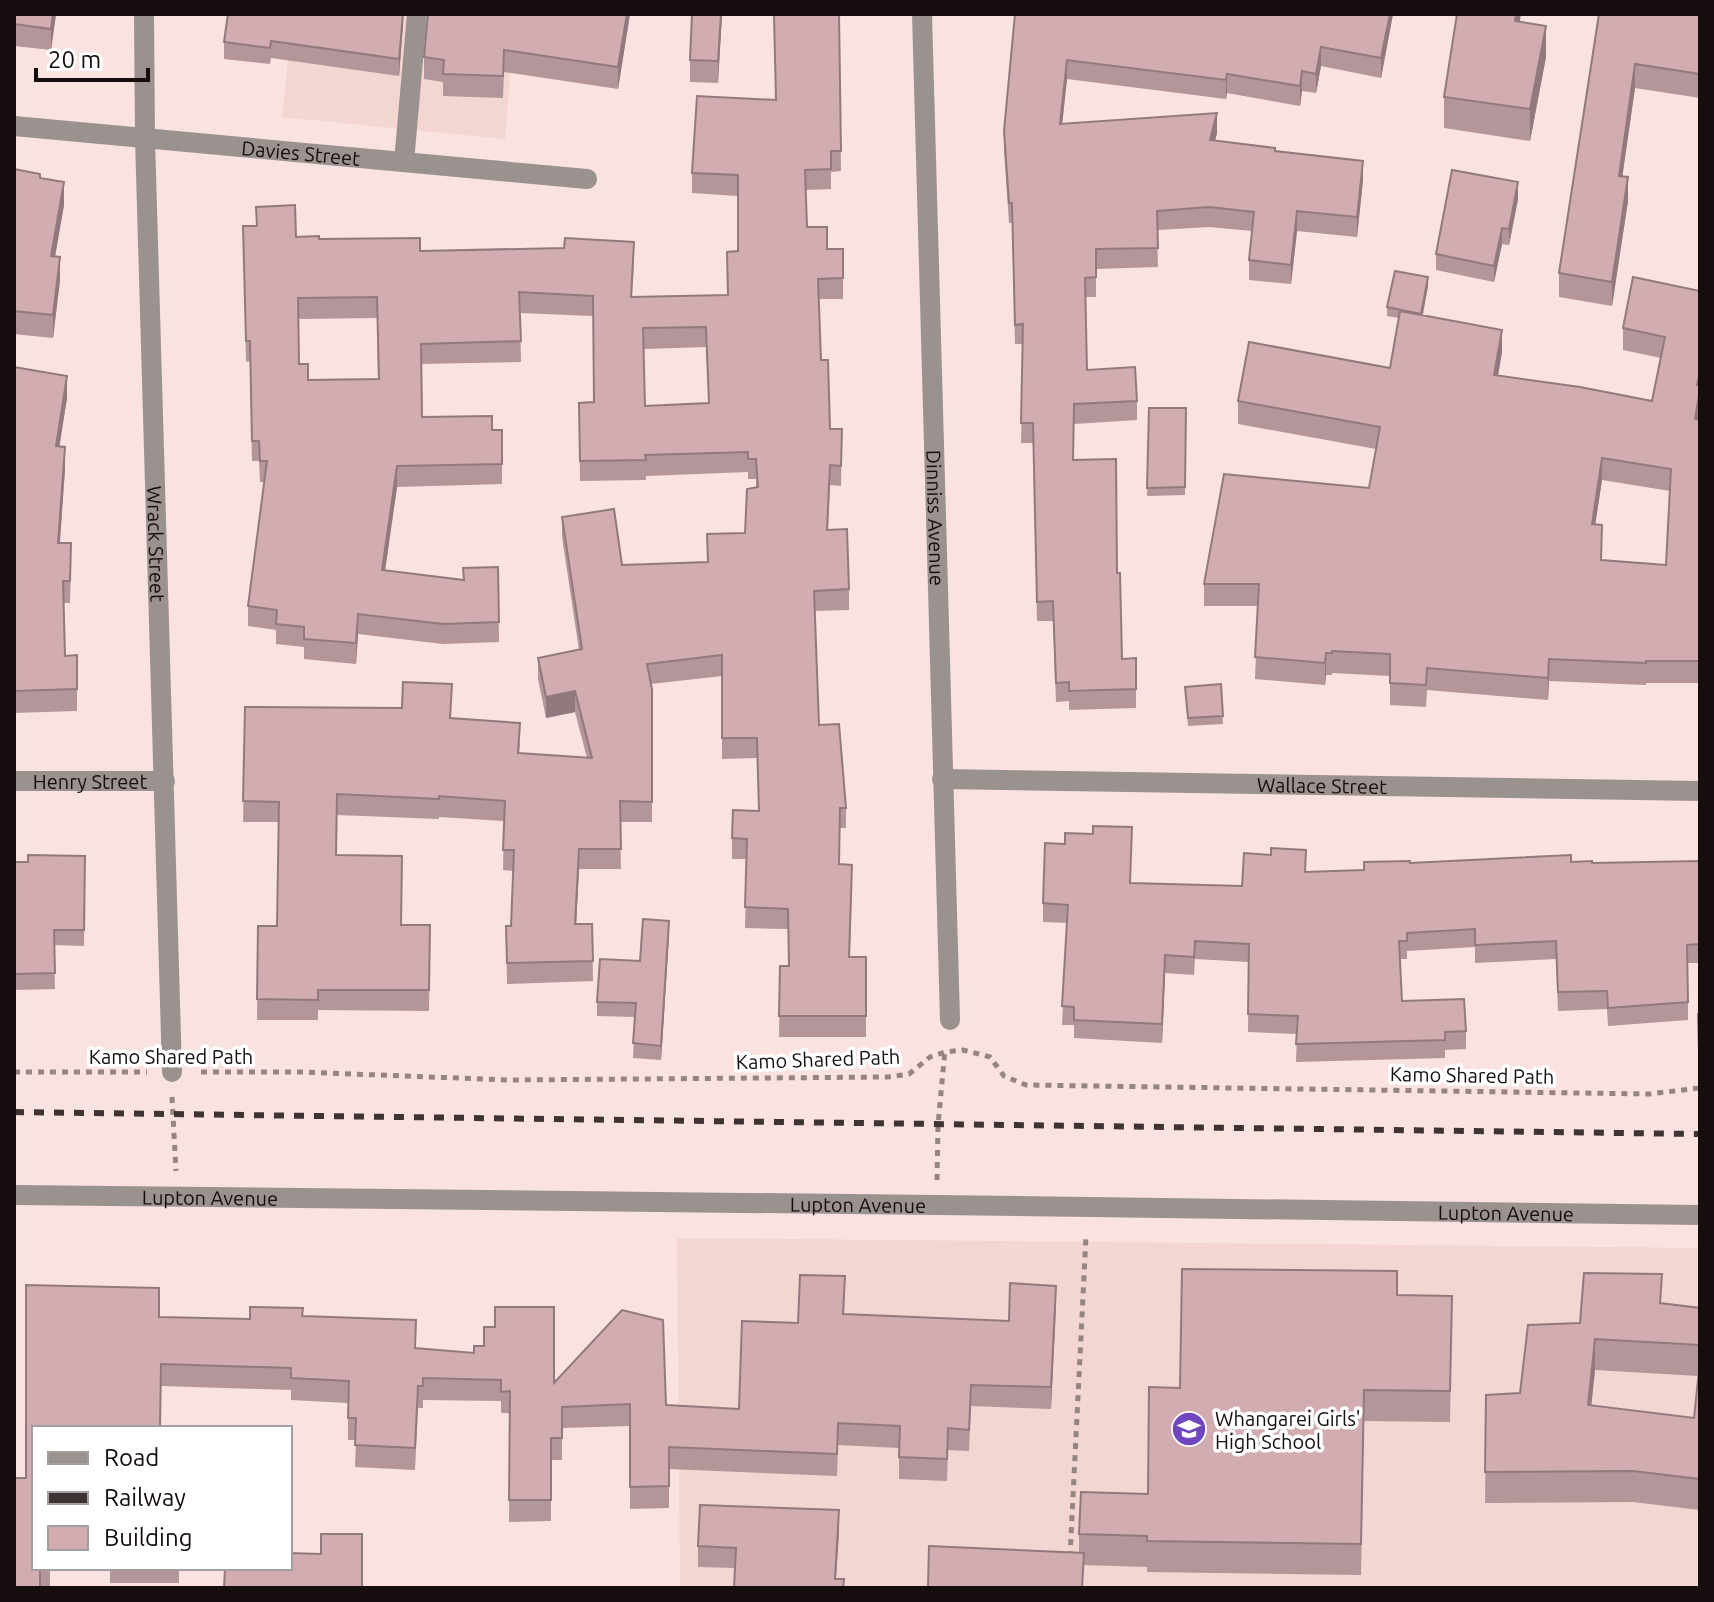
<svg xmlns="http://www.w3.org/2000/svg" width="1714" height="1602" viewBox="0 0 1714 1602" font-family="Ubuntu,sans-serif">
<rect width="100%" height="100%" fill="#f9e2e0"/>
<path fill="#f3d5d1" d="M293 14H515L505 139 282 117Z
M677 1238 1700 1248V1588H680Z"/>
<g fill="none" stroke-linecap="round" stroke-linejoin="round">
<path stroke="#948483" stroke-width="5" stroke-dasharray="6 6" stroke-linecap="butt" d="M14 1072H147
M201 1072H300L509 1080 888 1077 909 1074 930 1057 945 1052 963 1050 990 1057 1004 1076 1026 1085 1649 1094 1700 1088
M172 1097 176 1171
M937 1180 938 1125 945 1050
M1070 1557 1086 1236"/>
<path stroke="#9a928e" stroke-width="20" d="M404 162 417 14"/>
<g stroke="#9a928e" stroke-width="20">
<path id="s1" d="M144 14 145 139 172 1072"/>
<path id="s2" d="M922 14 950 1020"/>
<path id="s3" d="M14 126 587 179"/>
<path id="s4" d="M942 779 1700 791"/>
<path id="s5" d="M14 781H165"/>
<path id="s6" d="M14 1195 937 1205 1700 1215"/>
</g>
<path stroke="#3e3333" stroke-width="6" stroke-dasharray="10 10" stroke-linecap="butt" d="M14 1112 1700 1134"/>
</g>
<path fill="#b49599" fill-rule="evenodd" d="M14 14H56L51 50 14 46Z
M630 14 618 89 504 72 503 98 443 96V82L424 79V57Z
M722 14 718 83 690 82V60Z
M839 14 841 171 831 172V189L805 190 807 227 827 249H843V299H819L821 360 830 429H842L841 486 830 485 828 530 849 589V610L815 611 819 725 846 808V828H840L839 864 852 885 850 957H866V1037H779L780 966H789L788 929 745 928 747 859H732V838L759 811 757 758 722 759V676L651 684 652 689V822H620L621 869H579L576 924H592L593 981 507 984 506 926H511L513 871 503 870 504 821 439 817V819L337 815V855L401 925H430L429 1011 318 1010V1020H257L258 926H277L279 822H243L245 707 451 718 520 743 519 754 587 758 575 712 546 718 538 679V658L579 650 562 537V517L622 565 707 562V534L745 533 756 487V479H748V472L646 476V480L580 481 579 403 594 402 593 316 520 313 521 362 421 364 422 417 492 430H502V484L397 487 385 571 463 580 498 567 499 642 443 644 358 634 356 664 304 659V647L276 644V630L248 626V606L264 482H260L259 461H252L250 361 246 362 243 226 296 237 420 251 634 262 632 297 728 295 738 251V196L692 193V173L776 100ZM377 318 378 379 308 380 299 364 298 319ZM706 347 709 403 645 406 644 349Z
M1015 14H1393L1381 78 1321 66 1316 93 1302 91 1300 106 1227 93 1226 99 1067 79 1062 124 1217 133 1215 141 1275 151 1363 180 1357 237 1297 231 1291 284 1249 280V260L1252 231 1209 227 1157 230 1158 267 1096 269V297H1085L1087 370 1137 401V420L1074 424 1073 460 1117 573 1122 659 1136 658V708L1069 710V701L1056 702 1053 621H1037L1033 443H1021L1023 344H1015L1012 223H1009L1004 151V131Z
M1599 14H1700V98L1635 88 1622 176 1628 201 1612 306 1559 297V273Z
M1519 22 1546 57 1530 141 1444 128V97Z
M403 24 399 76 271 58 270 64 224 59V42Z
M14 169 40 178 64 205 55 257 60 280 53 338 14 334Z
M1518 199 1509 245 1502 244 1494 282 1436 270V254Z
M1428 286 1423 315 1502 352 1498 376 1652 401 1661 358 1623 350V328L1700 291 1698 420H1700V683H1646V685L1549 681 1548 700 1427 690 1426 707 1390 705V676L1332 673V675H1326L1325 685 1255 679 1258 606H1204V584L1369 488 1376 449 1238 424V401L1390 368 1399 318 1387 316V307ZM1602 480 1670 491 1666 565 1602 560 1595 524Z
M14 367 67 398 59 446 65 469 60 543 71 565 70 603H63L65 656 77 655V711L14 713Z
M1149 408H1186L1185 495 1147 496Z
M1221 684 1223 724 1188 726 1185 687Z
M1093 834 1131 883 1242 886 1306 872 1364 870 1410 863H1592L1700 861V963H1688V1020L1608 1026 1607 1009 1558 1011 1556 959 1475 963V947L1407 951V959H1400L1402 1001 1466 1031V1049L1445 1050V1058L1296 1062 1297 1034 1248 1032 1249 962 1195 959 1194 975 1165 973 1162 1043 1074 1038V1025H1062L1067 923 1043 922V903L1065 844Z
M85 856 84 946 54 945 55 989 14 990V862H28Z
M669 935 661 1060 633 1058 635 1017 597 1016V1002Z
M800 1275 845 1276 844 1314 1009 1321 1010 1283 1056 1286 1051 1409 971 1406 969 1451 948 1450 947 1481 899 1479V1448L838 1445 837 1476 669 1469V1508L630 1509V1426L562 1428V1460H551V1521L509 1522 510 1413H501V1401L423 1400V1408H418L415 1470 355 1467 356 1440H348V1403L291 1400V1390L161 1386 160 1428H34V1568H50V1588H14V1478H26V1285L159 1288V1317L250 1319V1307L303 1308 302 1316 416 1320 415 1348 474 1353V1346H484V1327H495V1307H554V1382L622 1310 663 1320 666 1405 739 1409 742 1321 798 1323Z
M1397 1295 1452 1296 1450 1422 1364 1421 1361 1575 1147 1572V1567L1084 1565 1079 1552V1534L1148 1494 1180 1388Z
M1662 1303 1700 1308V1510L1633 1502 1485 1503 1486 1395 1520 1393 1580 1323ZM1595 1370 1698 1376 1694 1418 1591 1406Z
M839 1531 836 1579 735 1568 698 1567V1546Z
M110 1568H179V1583H110Z"/>
<path fill="#92797d" d="M53 14H56L51 50V29Z
M403 14V24L399 76V59Z
M627 14H630L618 89V67Z
M721 14H722L718 83V61Z
M1390 14H1393L1381 78V58Z
M1516 14H1521L1515 53V21Z
M1546 26V57L1530 141V109Z
M1321 47V66L1316 93V74Z
M1067 60V79L1060 144V124Z
M1635 64V88L1619 200V176Z
M1302 71V91L1300 106V86Z
M1227 74V93L1226 99V80Z
M1217 113V133L1210 160V140Z
M1363 161V180L1357 237V217Z
M1628 177V201L1612 306V282Z
M64 182V205L51 279V256Z
M1518 182V199L1509 245V229Z
M1297 211V231L1291 284V265Z
M1502 228V244L1494 282V266Z
M60 257V280L53 338V315Z
M1428 277V286L1421 322V314Z
M1502 330V352L1494 397V375Z
M1700 372V411L1695 441V419L1697 385Z
M67 376V398L56 468V446Z
M65 447V469L58 564V543Z
M1602 458V480L1592 546V524Z
M397 466V487L382 591V570Z
M358 614V634L356 664V643Z
M1326 653V675L1325 685V663Z
M1549 659V681L1548 700V678Z
M575 691V712L546 718V697Z
M579 849V869L575 945V924Z
M669 921V935L661 1060V1046Z
M1165 955V973L1162 1043V1024Z
M1056 1286V1307L1051 1409V1387Z
M1595 1339V1370L1588 1436V1405Z
M839 1510V1531L835 1588Z"/>
<path fill="#d1adb2" stroke="#92797d" stroke-width="2" fill-rule="evenodd" d="M14 14H53L51 29 14 24Z
M228 14H403L399 59 271 41 270 48 224 42Z
M428 14H627L618 67 504 50 503 76 443 74 444 60 424 57Z
M692 14H721L718 61 690 60Z
M774 14H839L841 151H831V169L805 170 807 227H827V249H843V278L818 279 821 360H828L830 429H842L841 466 830 465 827 530 847 529 849 589 814 591 819 725 839 724 846 808H840L839 864 852 865 849 957H866V1016H779L780 966H789L788 909 745 907 747 839 732 838 733 810 759 811 757 738H722V655L647 664 652 689V802L620 801 621 849H579L575 924H592L593 961 507 963 506 926H511L514 850H503L505 801 439 796V799L337 794 336 855 402 856 401 925H430L429 990H318V1000L257 999 258 926H277L279 802 243 801 245 707 402 708 403 682 452 684 450 718 520 723 518 753 592 758 575 691 546 697 538 658 582 649 562 517 614 509 622 565 708 562 707 534 745 533 747 489 758 487 756 459H748V452L645 455 646 460 580 461 579 403 594 402 593 296 519 292 521 341 421 344 422 417 492 416V430H502V464L397 466 382 570 464 580 463 568 498 567 499 622 443 624 358 614 356 643 304 639V627L276 624 277 610 248 606 267 461H260L259 441H252L250 341H246L243 226H257L256 207 295 205 296 237 319 236V239L420 238V251L564 248 565 238 634 242 631 297 728 295 727 252 738 251V175L692 173 697 96 776 100ZM377 297 379 379 308 380V364H299L298 298ZM706 327 709 403 645 406 643 328Z
M1015 14H1390L1381 58 1321 47 1316 74 1302 71 1300 86 1227 74 1226 80 1067 60 1060 124 1217 113 1210 140 1275 148V151L1363 161 1357 217 1297 211 1291 265 1249 260 1254 212 1209 207 1157 211 1158 248 1096 249V277L1085 278 1087 370 1135 367 1137 401 1074 404 1073 460 1116 459 1117 573H1120L1122 659 1136 658V689L1069 691V682L1056 683 1053 601 1037 602 1033 423H1021L1023 324 1015 325 1012 203H1009L1004 131Z
M1457 14H1516L1515 21 1546 26 1530 109 1444 97Z
M1599 14H1700V74L1635 64 1619 176 1628 177 1612 282 1559 273Z
M14 169 40 174V178L64 182 51 256 60 257 53 315 14 311Z
M1452 170 1518 182 1509 229 1502 228 1494 266 1436 254Z
M1395 271 1428 277 1421 314 1387 307Z
M1633 277 1700 291V372L1697 385H1700V389L1695 419 1700 420V661H1646V663L1549 659 1548 678 1427 668 1426 685 1390 683V654L1332 651V653H1326L1325 663 1255 657 1259 584H1204L1224 474 1369 488 1380 427 1238 401 1249 342 1390 368 1400 311 1502 330 1494 375 1580 387 1652 401 1665 337 1623 328ZM1602 458 1671 469 1666 565 1601 560 1602 525 1592 524Z
M14 367 67 376 56 446 65 447 58 543H71L70 581H63L65 656 77 655V689L14 691Z
M1149 408H1186L1185 487 1147 488Z
M1221 684 1223 716 1188 718 1185 687Z
M1093 826 1132 827 1130 883 1242 886 1244 853 1271 855V848L1306 850 1305 872 1364 870V862L1410 861V863L1571 855V862L1592 861V863L1700 861V944L1687 945 1688 1002 1608 1008 1607 991 1558 992 1556 941 1475 945V929L1407 933V941H1399L1402 1001 1464 999 1466 1031 1445 1032V1040L1296 1044 1298 1016 1248 1014 1249 944 1195 941 1194 957 1165 955 1162 1024 1074 1020V1007L1062 1006 1068 905 1043 903 1045 843 1065 844V833L1093 834Z
M28 855 85 856 84 930H54L55 973 14 974V862H28Z
M643 919 669 921 661 1046 633 1043 636 1003 597 1002 600 959 640 961Z
M1698 1014H1700V1052H1699Z
M1182 1269 1397 1271V1295L1452 1296 1450 1391 1364 1390 1361 1544 1147 1541V1536L1079 1534 1081 1492 1148 1494 1149 1387 1180 1388Z
M1584 1273 1662 1274 1660 1303 1700 1308V1345L1595 1339 1588 1405 1694 1418 1700 1360V1479L1633 1471 1485 1472 1486 1395 1520 1393 1528 1325 1580 1323Z
M800 1275 845 1276 843 1314 1009 1321 1010 1283 1056 1286 1051 1387 971 1385 969 1430 948 1428 947 1459 899 1457 900 1426 838 1423 837 1454 669 1447V1486L630 1487V1404L562 1407V1438H551V1500H509L510 1391 501 1392V1380L423 1378V1386H418L415 1448 355 1445 356 1418H348L349 1381 291 1378V1368L161 1364 160 1428H34V1568L50 1569H40V1588H14V1478H26V1285L159 1288V1317L250 1319V1307L303 1308 302 1316 416 1320 415 1348 474 1353V1346H484V1327H495V1307H554V1383L622 1310 663 1320 666 1405 739 1409 742 1321 798 1323Z
M700 1505 839 1510 835 1579H844L843 1588H734L736 1548 698 1546Z
M321 1534H362V1588H224L225 1568H290V1553L321 1554Z
M929 1546 1084 1553 1082 1588H928Z"/>
<defs>
<g id="school-disc" transform="scale(1.8)"><circle r="9.5" fill="#6e46be" stroke="#fff"/><path d="M0-5L7-2L0 1L-7-2ZM-4 1L0 2.5L4 1V4Q0 6-4 4Z" fill="#fff"/></g>
</defs>
<g fill-rule="evenodd">
<use href="#school-disc" x="1189" y="1429"/>
</g>
<g text-anchor="middle" dominant-baseline="central" stroke-width="7" stroke-linejoin="round" paint-order="stroke">
<g font-size="20" fill="#160e0e" stroke="#fff">
<text stroke="none"><textPath href="#s3" startOffset="288">Davies Street</textPath></text>
<text stroke="none"><textPath href="#s2" startOffset="504">Dinniss Avenue</textPath></text>
<text stroke="none"><textPath href="#s1" startOffset="530">Wrack Street</textPath></text>
<text stroke="none"><textPath href="#s5" startOffset="76">Henry Street</textPath></text>
<text stroke="none"><textPath href="#s4" startOffset="380">Wallace Street</textPath></text>
<text x="171" y="1056">Kamo Shared Path</text>
<text transform="translate(818 1059) rotate(-2)">Kamo Shared Path</text>
<text transform="translate(1472 1075) rotate(1)">Kamo Shared Path</text>
<text stroke="none"><textPath href="#s6" startOffset="196">Lupton Avenue</textPath></text>
<text stroke="none"><textPath href="#s6" startOffset="844">Lupton Avenue</textPath></text>
<text stroke="none"><textPath href="#s6" startOffset="1492">Lupton Avenue</textPath></text>
</g>
<g font-size="20" fill="#160e0e" stroke="#fff" text-anchor="start">
<text x="1215" y="1418">Whangarei Girls'<tspan x="1215" dy="23">High School</tspan></text>
</g>
</g>
<rect width="1714" height="1602" fill="none" stroke="#160e0e" stroke-width="32"/>
<rect x="32" y="1426" width="260" height="144" fill="#ffffff" stroke="#a29f9f" stroke-width="2"/>
<rect x="48" y="1452" width="40" height="12" fill="#9a928e" stroke="#a29f9f" stroke-width="2"/>
<text x="104" y="1466" font-size="24" fill="#160e0e">Road</text>
<rect x="48" y="1492" width="40" height="12" fill="#3e3333" stroke="#a29f9f" stroke-width="2"/>
<text x="104" y="1506" font-size="24" fill="#160e0e">Railway</text>
<rect x="48" y="1526" width="40" height="24" fill="#d1adb2" stroke="#a29f9f" stroke-width="2"/>
<text x="104" y="1546" font-size="24" fill="#160e0e">Building</text>
<path d="M36 68v12h112v-12" fill="none" stroke="#160e0e" stroke-width="4"/>
<text x="48" y="68" font-size="24" fill="#160e0e" stroke="#ffffff" stroke-width="6" paint-order="stroke">20 m</text>
</svg>
